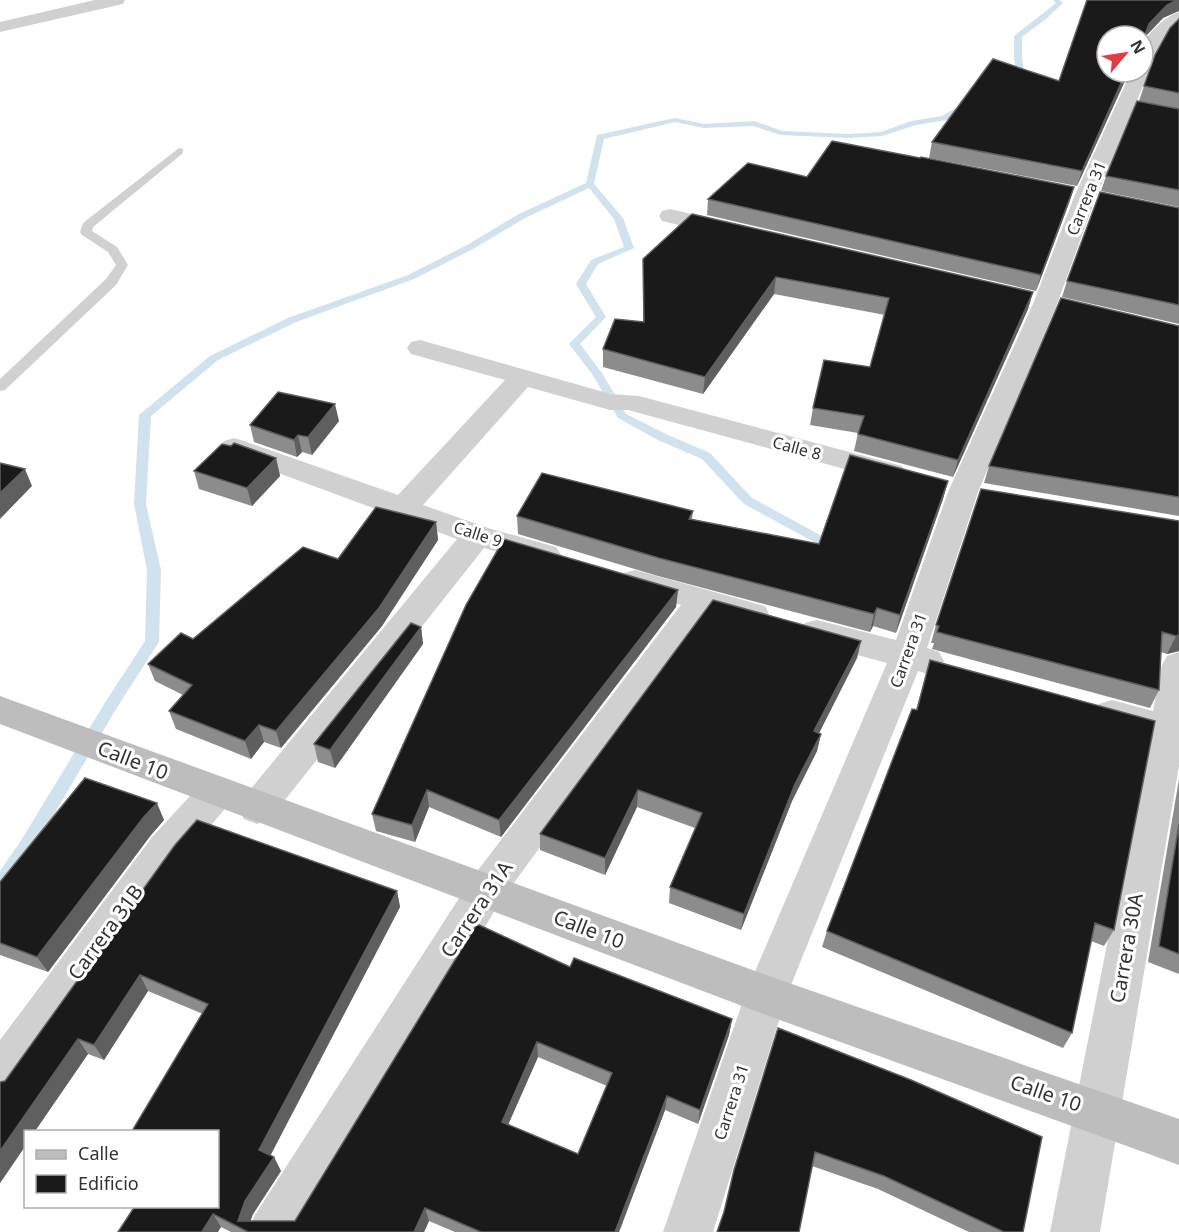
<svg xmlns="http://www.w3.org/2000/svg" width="1179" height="1232" viewBox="0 0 1179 1232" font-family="'Noto Sans',sans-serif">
<rect width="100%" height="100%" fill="#fff"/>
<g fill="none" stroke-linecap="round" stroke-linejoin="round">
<path fill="#cfe2ee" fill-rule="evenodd" d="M1053 0H1060L1063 3 1046 19 1022 37V58L1026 84 1019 86 1014 58V36L1056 3Z
M966 102 973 104 947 120 916 125 882 136 849 138 781 135 753 126 704 128 675 122 604 139 594 184 623 218 634 248 598 264 586 284 606 317 580 344 602 373 626 414 668 435 710 453 752 498 822 536 842 543 843 546 842 549 837 550 814 542 744 504 702 459 660 441 618 418 592 374 569 344 596 317 576 284 591 260 624 247 614 219 589 188 525 218 473 249 414 279 296 322 218 360 151 416 146 504 161 570 159 642 116 709 32 852 6 889 0 891V871L20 842 106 701 145 641 147 570 134 504 139 415 210 356 288 318 408 275 467 245 519 214 586 183 597 135 675 118 704 124 754 121 782 131 849 134 881 132 911 121 942 116Z"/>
<path fill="#d0d0d0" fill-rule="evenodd" d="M179 148 183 149V153L93 227 92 231 117 247 128 265 116 285 5 390 0 391V379L106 279 116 265 108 252 82 235 80 232 83 223Z"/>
<path fill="#d0d0d0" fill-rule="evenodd" d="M95 0H125L123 4 0 32V22Z
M1179 12V26L1163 41 1152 65 1148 69 1149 72 1096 197 1057 304 978 492 927 648 939 652 944 661 939 670 927 674 918 671 787 995 713 1232H663L745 995 887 663 805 641 800 632 805 623 817 620 896 640 948 492 1033 304 1074 197 1131 72H1143C1143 63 1141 52 1144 43 1148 32 1168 15 1179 12Z
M670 209 738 225 741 230 738 235 730 237 662 221 659 216 662 211Z
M420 340 611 394 639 396 902 466 907 473 902 480 892 482 628 410H610L528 387 423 505 488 528 556 547 561 555 556 563 545 566 484 548 270 819 257 824 244 819 238 808 244 797 457 539 224 453 220 447 224 441 234 438 244 441 398 495 505 380 411 354 407 348 411 342Z
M635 570 765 606 769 614 765 622 753 626 710 614 500 902 300 1232H247L255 1215 472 878 681 605 624 589 619 581 624 573Z
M1179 652V766L1100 1232H1050L1148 738 1099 724 1094 714 1099 704 1112 700 1153 711 1162 665 1167 656Z
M217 777 230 781 236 792 230 803 181 860 16 1093 0 1099V1040L153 836 204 781Z"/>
<path fill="#bdbdbd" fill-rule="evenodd" d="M0 696 766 975 1179 1119V1165L766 1015 0 724Z"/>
</g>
<path fill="#8c8c8c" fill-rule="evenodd" d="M1163 18 1145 37V55L1143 63V36L1107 72H1129L1077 186 929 158 932 142 1059 81Z
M1179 19V109L1139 101 1144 86Z
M1179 109V207L1101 191 1106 176Z
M807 177 1074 187 1069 203 1036 291 707 215 708 199Z
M1179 208V324L1062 297 1067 281Z
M643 259 1033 292 1028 309 953 477 854 451 858 433 810 425 813 408 870 367 885 315 774 294 703 394 603 367V349L643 322Z
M1179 326V516L984 483 989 466Z
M339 421 312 455 302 452 297 457 254 442 250 425Z
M276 458 280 476 252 506 199 489 194 471Z
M948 481 943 499 896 633 873 626 870 632 658 576 518 534 517 516 693 511 692 519 819 544Z
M1179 521V651L1167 654 1161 652 1159 690 1150 708 932 649 934 643H931L936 625Z
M436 522 438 540 382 626 281 748 264 742 251 759 176 729 169 711 183 695 155 681 148 664 338 559Z
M678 590 676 607 501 837 429 807 415 842 376 831 372 814Z
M421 627 423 644 335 768 318 762 314 744Z
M861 641 857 658 819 733 821 734 817 751 792 801 741 930 669 903 670 887 695 828 637 807 605 875 540 850V834Z
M930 660 1114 930 1104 946 1091 941 1072 1033 1063 1048 822 947 827 931 916 710Z
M1179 779V974L1148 962Z
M164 820 151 835 48 972 0 955V882Z
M175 845 397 891 400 907 270 1155 274 1157 281 1171 253 1214 250 1221H295L570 967 732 1019 729 1035 698 1124 665 1110 619 1232H455L429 1221 424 1232H231L221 1227 118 1232 218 1206 203 1014 148 991 104 1060 88 1054 35 1131H26V1145L0 1183V1082L5 1081ZM538 1057 607 1086 578 1154 508 1125Z
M778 1028 1023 1232H969L878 1189 812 1166 724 1212Z"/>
<path fill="#5f5f5f" d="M1177 0H1179V11L1163 18 1144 38 1149 24 1167 5Z
M1126 72H1129L1077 186 1082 171Z
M1074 187 1069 203 1036 291 1041 275Z
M776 277 774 294 703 394 705 377Z
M1033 292 1028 309 953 477 958 460Z
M335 404 339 421 312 455 308 437Z
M298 435 302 452 297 457 294 440Z
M276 458 280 476 252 506 247 488Z
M25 469 32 486 0 519V493Z
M948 481 943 499 896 633 900 615Z
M436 522 438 540 382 626 281 748 276 731Z
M678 590 676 607 501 837 499 820Z
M877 608 873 626 870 632 874 614Z
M421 627 423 644 335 768 330 750Z
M1179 635V651L1167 654 1176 636Z
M861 641 857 658 811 749 814 731Z
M259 725 264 742 251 759 245 741Z
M821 734 817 751 792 801 741 930 744 914 795 784Z
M427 790 429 807 415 842 412 825Z
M638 790 637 807 605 875V858Z
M157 803 164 820 151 835 48 972 37 957 143 818Z
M397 891 400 907 266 1164 259 1150Z
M140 975 148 991 104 1060 94 1045Z
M732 1019 729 1035 698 1124 700 1110Z
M78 1039 88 1054 35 1131H26V1145L0 1183V1151Z
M537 1042 538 1057 503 1136 502 1122Z
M667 1096 665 1110 619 1232H615Z
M274 1157 281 1171 253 1214 247 1231 238 1221 245 1201Z
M425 1208 429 1221 424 1232H414Z
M213 1214 221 1227 218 1232H202Z"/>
<path fill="#1a1a1a" stroke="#5f5f5f" stroke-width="1.5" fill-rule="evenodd" d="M1087 0H1177L1167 5 1149 24 1145 35V55H1143V36H1107V72H1126L1082 171 932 142 993 59 1059 81Z
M1179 19V93L1144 86 1155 55 1170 28Z
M1137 101 1179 109V190L1106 176Z
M832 141 920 158 921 157 1074 187 1041 275 708 199 748 163 807 177Z
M1100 192 1179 208V305L1067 281Z
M692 214 1033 292 958 460 858 434 864 416 813 408 824 360 870 367 889 298 776 277 705 377 603 349 615 319 644 322 643 259Z
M1061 298 1179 326V497L989 466Z
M278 392 335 404 308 437 298 435 294 440 250 425Z
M234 443 276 458 247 488 194 471 222 444 231 446Z
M850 455 948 481 900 615 877 608 874 614 659 558 517 516 542 473 693 511 689 519 819 544Z
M0 463 25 469 0 493Z
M981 489 1179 521V635L1176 636 1162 632 1159 690 937 632 939 626 936 625Z
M376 507 436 522 379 608 276 731 259 725 245 741 169 711 192 685 148 664 181 633 193 639 303 547 338 559Z
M504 539 678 590 499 820 427 790 412 825 372 814 466 605Z
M713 600 861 641 814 731 821 734 795 784 744 914 670 887 702 813 638 790 605 858 540 834Z
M411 623 421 627 330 750 314 744Z
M930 660 1155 721 1114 930 1095 923 1072 1033 827 931 912 709 917 710Z
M85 778 157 803 143 818 37 957 0 943V882Z
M197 820 397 891 259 1150 274 1157 245 1201 238 1221H295L477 924 570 967 574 958 732 1019 700 1110 667 1096 615 1232H481L425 1208 414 1232H248L213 1214 202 1232H118L135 1206H218V1131H132L208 1004 140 975 94 1045 78 1039 0 1151V1082L5 1081 175 845ZM537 1042 612 1073 578 1154 502 1122Z
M1179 824V954L1159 946Z
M778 1028 911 1080 1042 1137 1023 1232H1004L884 1176 815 1152 799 1232H717L724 1212 734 1170Z"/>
<g text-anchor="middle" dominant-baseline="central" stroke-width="6" stroke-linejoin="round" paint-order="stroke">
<g font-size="16" fill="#333" stroke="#fff">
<text transform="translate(1086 198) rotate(-68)">Carrera 31</text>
<text transform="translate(797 448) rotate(15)">Calle 8</text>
<text transform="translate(478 534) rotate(18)">Calle 9</text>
<text transform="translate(908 650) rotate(-70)">Carrera 31</text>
<text transform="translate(731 1102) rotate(-72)">Carrera 31</text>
</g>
<g font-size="20" fill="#333" stroke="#fff">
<text transform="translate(133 760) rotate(21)">Calle 10</text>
<text transform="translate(476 909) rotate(-56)">Carrera 31A</text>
<text transform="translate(589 929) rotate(21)">Calle 10</text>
<text transform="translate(105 932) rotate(-54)">Carrera 31B</text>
<text transform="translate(1126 948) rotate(-80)">Carrera 30A</text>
<text transform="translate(1046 1093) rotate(19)">Calle 10</text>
</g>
</g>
<rect x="24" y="1130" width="195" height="78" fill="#ffffff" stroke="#adadad" stroke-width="1.5"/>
<rect x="36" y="1150" width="30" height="9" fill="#bdbdbd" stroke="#adadad" stroke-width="1.5"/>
<text x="78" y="1160" font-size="18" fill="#333333">Calle</text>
<rect x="36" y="1175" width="30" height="18" fill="#1a1a1a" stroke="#adadad" stroke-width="1.5"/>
<text x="78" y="1190" font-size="18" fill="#333333">Edificio</text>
<g transform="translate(1125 54) rotate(61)"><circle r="28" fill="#ffffff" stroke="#adadad" stroke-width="1.5"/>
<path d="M0-4.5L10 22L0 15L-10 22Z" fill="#e63946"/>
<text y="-9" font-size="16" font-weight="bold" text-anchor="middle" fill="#333333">N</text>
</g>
</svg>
